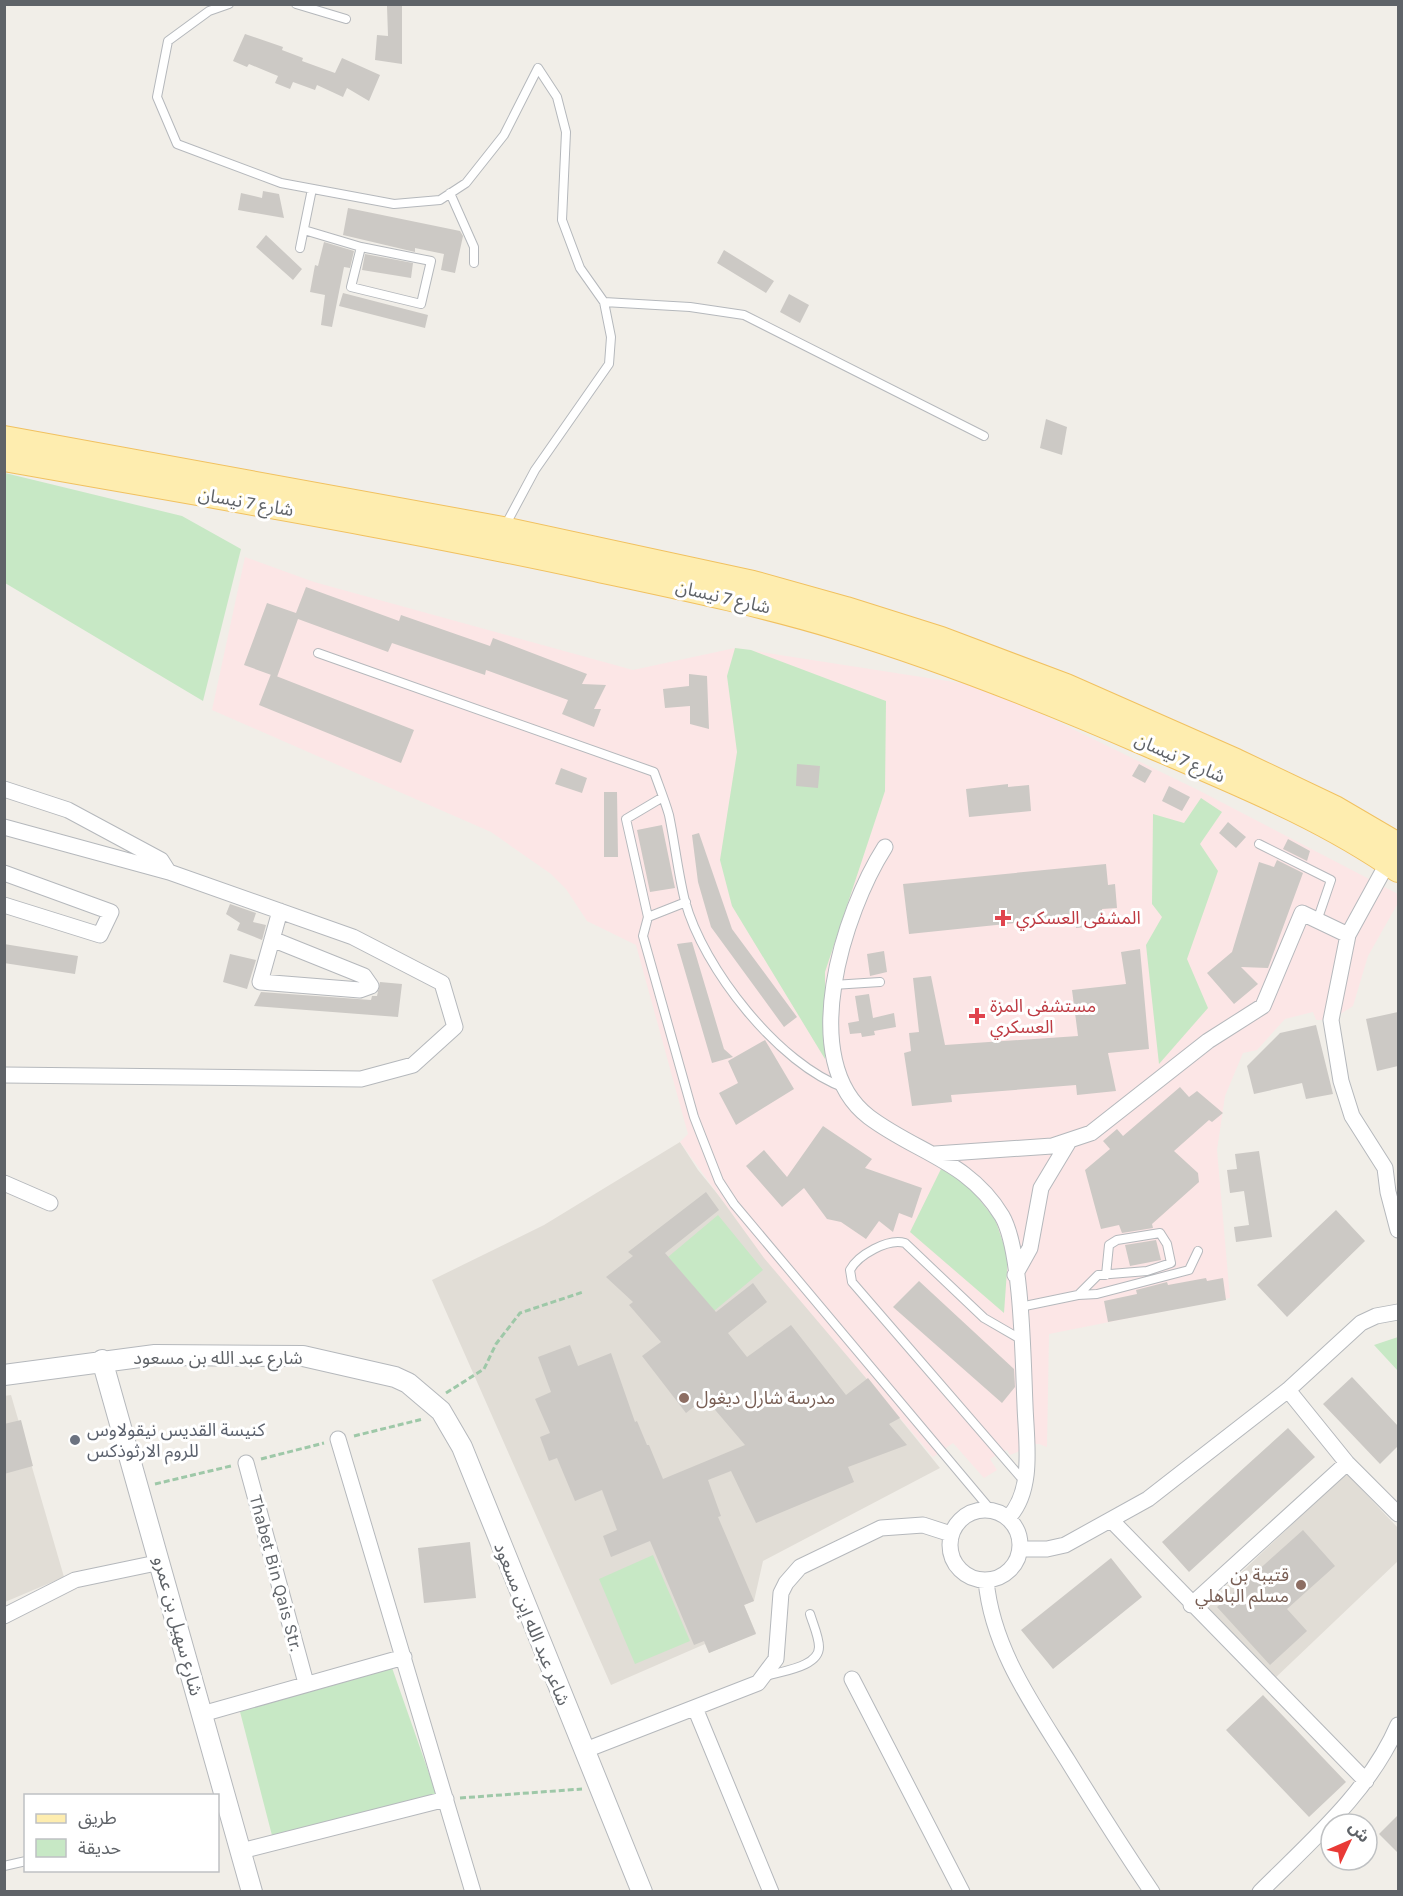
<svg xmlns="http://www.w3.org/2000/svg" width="1403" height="1896" viewBox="0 0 1403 1896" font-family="Karla,'Noto Sans Arabic',sans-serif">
<rect width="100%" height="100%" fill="#f1eee8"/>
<path fill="#e1ddd6" d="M680 1142 698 1170 940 1468 763 1561 754 1601 744 1605 756 1633 709 1653 705 1644 611 1685 432 1280 544 1225Z
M11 1395 64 1577 5 1602 4 1396Z
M1346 1473 1398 1528V1561L1273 1680 1204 1608Z"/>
<path fill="#fce6e6" d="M245 557 314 582 633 670 735 648 986 687 1198 790 1398 894V903L1368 956 1353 1006 1331 1020H1316L1313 1012 1285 1019 1257 1050 1243 1053 1225 1096 1217 1150 1230 1298 1049 1334 1047 1447 1039 1444H1019L1020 1451 1010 1455 1007 1450 1000 1453 990 1459 997 1470 984 1478 953 1443 933 1457 764 1258 680 1142 688 1134 636 945 587 921 566 889 551 874 491 832 212 710Z"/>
<path fill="#c7e8c5" d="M5 473 182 516 241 549 203 701 5 583Z
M735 648 751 650 886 701 885 791 825 972V1059L732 906 720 860 737 752 727 676Z
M1201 798 1222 812 1200 844 1218 871 1187 959 1208 1008 1159 1064 1146 945 1162 917 1152 904 1153 814 1184 823Z
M941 1169 966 1183 995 1219 1008 1257 1004 1313 910 1232Z
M718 1215 763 1270 714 1311 668 1257Z
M1398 1337V1371L1374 1345Z
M653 1555 690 1641 635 1664 599 1579Z
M390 1662 438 1799 275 1847 238 1704Z"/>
<path fill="#ccc9c5" d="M387 6H402V64L375 60 377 35 388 36Z
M245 34 283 47 282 50 303 58 302 61 335 73 342 58 380 75 369 101 347 88 343 97 317 85 315 90 293 82 290 89 275 83 278 76 249 64 247 67 233 61Z
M263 191 279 194 284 218 238 210 241 193 262 198Z
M348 208 460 231 463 236 455 273 441 270 444 254 415 248V252L343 235Z
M266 235 302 269 293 280 256 247Z
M324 242 354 251 350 268 344 267 332 327 321 325 325 295 310 292 315 265 318 266Z
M724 250 774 281 766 293 717 263Z
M365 254 413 263 411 278 362 270Z
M343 293 428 315 425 328 339 306Z
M789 294 809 305 800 323 780 312Z
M1046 419 1067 427 1062 455 1040 448Z
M306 587 399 621 401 615 490 646 493 638 587 674 582 684 606 685 594 709H601L594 727 562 714 568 700 486 670 485 675 392 643 388 652 298 619 277 677 244 665 267 603 296 613Z
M271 674 414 730 401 763 259 705Z
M689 674 707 676 709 729 690 724V706L665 708 663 689 689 686Z
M797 764 820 766 818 788 796 786Z
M1139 764 1152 771 1145 783 1132 776Z
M561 768 587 778 582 793 555 784Z
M1008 784V787L1029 785 1031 811 969 817 966 789Z
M1169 786 1190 797 1182 811 1162 801Z
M604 792H617L618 857H604Z
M1228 822 1246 837 1236 848 1219 833Z
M662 825 675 888 650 892 637 830Z
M699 833 732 929 797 1017 784 1027 711 927 698 882 692 835Z
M1288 839 1310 851 1307 861 1283 849Z
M1277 860 1303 873 1268 968 1241 967 1258 984 1234 1004 1207 973 1232 952 1259 862 1274 867Z
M1106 864 1108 885 1115 884 1117 908 1102 909 1104 925 1076 928 1075 917 909 934 903 884Z
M230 904 256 913 253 922 266 925 262 940 237 930 240 923 226 914Z
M692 942 724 1049 733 1057 712 1063 677 944Z
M4 944 78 956 75 974 4 963Z
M1140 949 1149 1049 1108 1053 1116 1091 1077 1095 1076 1085 951 1095 952 1102 912 1106 904 1053 911 1051 909 1033 919 1032 913 978 931 976 945 1045 1078 1036 1072 990 1126 984 1121 952Z
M884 951 887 972 870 976 867 954Z
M230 954 256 960 247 989 223 982Z
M380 982 402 984 398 1017 254 1006 261 992 371 1000 372 996H377Z
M869 994 873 1018 894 1013 896 1027 874 1031 875 1035 862 1037 861 1033 850 1034 848 1023 859 1021 855 996Z
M1398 1012V1066L1377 1071 1366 1019Z
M1316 1025 1333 1094 1306 1099 1302 1083 1254 1094 1247 1066 1280 1033Z
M765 1040 794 1089 736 1125 719 1093 738 1083 728 1061Z
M1180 1087 1189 1097 1197 1091 1223 1113 1212 1122 1209 1120 1174 1151 1198 1173 1199 1182 1152 1224 1153 1228 1122 1233 1119 1225 1101 1229 1085 1170 1110 1149 1103 1141 1117 1129 1123 1136Z
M823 1126 872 1159 865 1168 922 1188 912 1218 899 1213 893 1232 879 1221 866 1239 841 1222 827 1219 804 1188 782 1207 746 1166 764 1150 787 1177Z
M1259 1151 1272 1237 1236 1242 1234 1227 1249 1225 1244 1191 1230 1193 1227 1170 1237 1169 1235 1154Z
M706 1192 719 1210 665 1253 716 1312 753 1283 767 1302 728 1333 747 1357 791 1325 846 1395 868 1378 900 1418 889 1424 907 1445 848 1467 854 1482 756 1523 731 1471 708 1480 721 1516 718 1517 754 1601 744 1605 756 1634 709 1653 704 1641 694 1645 650 1541 611 1557 603 1536 617 1530 602 1490 575 1501 557 1458 549 1461 540 1437 550 1433 535 1399 551 1392 538 1357 570 1345 578 1366 611 1353 635 1422 637 1421 647 1445H649L663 1479 745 1445 705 1398 686 1413 642 1356 661 1342 629 1305 633 1302 606 1277 633 1256 628 1252Z
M1336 1210 1365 1241 1287 1317 1257 1285Z
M1156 1240 1161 1260 1130 1266 1125 1245Z
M1206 1278 1207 1281 1223 1278 1226 1300 1108 1322 1104 1301 1137 1294 1136 1290 1167 1282 1168 1285Z
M919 1281 1014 1369 1015 1387 1002 1403 893 1307Z
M1352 1377 1398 1426V1446L1380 1464 1323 1404Z
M21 1420 33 1466 4 1474V1424Z
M1288 1428 1315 1457 1189 1572 1162 1542Z
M1303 1530 1335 1566 1287 1609 1307 1631 1270 1665 1217 1607Z
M470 1542 476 1598 424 1603 418 1548Z
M1111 1558 1142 1597 1053 1669 1021 1630Z
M1263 1695 1346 1782 1309 1817 1226 1730Z
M1398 1815V1853L1379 1834Z"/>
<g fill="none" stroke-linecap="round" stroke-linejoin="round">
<g stroke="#b5b8bc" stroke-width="10">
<path id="service" d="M229 4 209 11 168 41 157 97 177 144 281 183 394 204 440 200 466 183 504 135 538 68 557 97 566 132 562 220 580 268 604 302 611 337 609 364 535 470 505 526
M296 4 346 19
M450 193 474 247V263
M304 230 361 247 431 261 421 304 351 287 361 247
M300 248 312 189
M604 302 690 307 744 315 984 436
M318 653 654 772C659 786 665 801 669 815 675 844 678 873 685 901 703 968 779 1065 845 1088
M1259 844 1331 880 1317 921
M686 902 648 917 643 936 694 1117 719 1181 734 1204 990 1509
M648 917 626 819 663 797
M833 985 880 982
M1078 1295 1097 1294 1189 1270 1198 1251
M1020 1307 1078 1295 1098 1275 1147 1271 1171 1263 1167 1244 1160 1233 1117 1240 1109 1245 1106 1275
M1022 1340 984 1318 905 1243C888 1238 858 1255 850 1270L852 1282 1024 1481
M767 1676C781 1671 819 1667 819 1647 819 1637 813 1624 810 1614
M4 1866 26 1861"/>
</g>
<g stroke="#b5b8bc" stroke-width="17">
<path id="minor" d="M4 789 68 810 161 860 168 871
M4 827 169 872 353 937 442 983 455 1027 413 1065 361 1079 4 1075
M885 847C844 911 795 1061 869 1117 917 1153 969 1161 1002 1216 1022 1250 1023 1361 1025 1405 1026 1440 1035 1490 1008 1518
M1388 862 1348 935 1331 1020 1341 1081 1352 1116 1385 1168 1388 1192 1398 1230
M4 873 111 912 100 935 4 905
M272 939 364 976 371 986 360 990 260 982 280 911
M935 1154 1052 1146 1091 1133 1208 1041 1263 1006 1302 913 1348 935
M4 1183 50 1203
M1015 1275 1030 1248 1041 1188 1068 1143
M1288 1390 1347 1463 1398 1514
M338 1439 473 1892
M246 1463 306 1683
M950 1545a35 35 0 1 1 70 0a35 35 0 1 1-70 0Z
M1112 1521 1366 1781
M1020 1549H1047L1065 1545 1148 1499 1288 1390 1361 1323 1376 1316 1398 1312
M986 1580C992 1648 1033 1705 1068 1761 1095 1805 1123 1849 1152 1892
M1191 1605 1347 1463
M4 1616 75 1580 161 1562
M852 1679 962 1892
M695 1708 771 1892
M202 1714 404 1657
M583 1751 758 1683 776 1659 781 1593 786 1583 800 1567 881 1528 923 1525 951 1534
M241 1851 446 1799
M1260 1892C1311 1841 1369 1792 1398 1725"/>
</g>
<g stroke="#b5b8bc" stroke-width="22">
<path id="tertiary" d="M102 1360 252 1892
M4 1375 155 1355 303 1356 395 1377 408 1383 441 1411 462 1447 642 1892"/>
</g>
<g stroke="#f1c160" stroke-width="26">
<path id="primary" d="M4 438 503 529 753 583 846 609 941 639 1066 686 1236 761 1335 808 1398 845
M4 459C200 494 396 526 590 568 674 586 758 603 840 628 946 660 1048 701 1149 745 1234 782 1323 817 1398 870"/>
</g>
<path stroke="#9ec8a8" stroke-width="3" stroke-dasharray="6 3" stroke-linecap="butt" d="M446 1393 484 1369 496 1344 520 1313 583 1292
M354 1436 423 1419
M261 1459 324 1443
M155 1484 231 1466
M460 1798 582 1789"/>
<use href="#service" stroke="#fff" stroke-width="8"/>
<use href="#minor" stroke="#fff" stroke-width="15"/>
<use href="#tertiary" stroke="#fff" stroke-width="20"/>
<use href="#primary" stroke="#feedaf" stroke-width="24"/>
</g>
<g fill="#e0444e" stroke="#fff" stroke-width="2">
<path d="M1000 909h6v6h6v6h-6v6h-6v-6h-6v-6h6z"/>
<path d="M974 1007h6v6h6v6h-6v6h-6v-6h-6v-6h6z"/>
</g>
<g fill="#8d6e63" stroke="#fff" stroke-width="2">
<circle cx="684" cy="1398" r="6"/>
<circle cx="1301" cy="1585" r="6"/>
</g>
<circle fill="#6b7280" stroke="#fff" stroke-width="2" cx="75" cy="1440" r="6"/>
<g text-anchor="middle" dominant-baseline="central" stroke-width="6" stroke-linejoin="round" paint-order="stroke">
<g font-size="18" fill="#5f6368" stroke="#fff">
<text transform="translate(246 502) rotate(10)">شارع 7 نيسان</text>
<text transform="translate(723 597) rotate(13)">شارع 7 نيسان</text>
<text transform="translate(1180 758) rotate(24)">شارع 7 نيسان</text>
<text x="218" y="1358">شارع عبد الله بن مسعود</text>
<text transform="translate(276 1573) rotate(75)">Thabet Bin Qais Str.</text>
<text transform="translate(532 1624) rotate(68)">شاعر عبد الله إبن مسعود</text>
<text transform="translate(178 1626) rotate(75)">شارع سهيل بن عمرو</text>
</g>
<g font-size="18" fill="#be3a42" stroke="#fff" text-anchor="start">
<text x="1016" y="918">المشفى العسكري</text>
<text x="990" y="1006">مستشفى المزة<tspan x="990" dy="21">العسكري</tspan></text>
</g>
<g font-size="18" fill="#785e54" stroke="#fff" text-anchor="start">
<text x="696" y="1398">مدرسة شارل ديغول</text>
<text x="1289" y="1575" text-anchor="end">قتيبة بن<tspan x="1289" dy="21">مسلم الباهلي</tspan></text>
</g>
<g font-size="18" fill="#5b616d" stroke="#fff" text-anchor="start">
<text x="87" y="1430">كنيسة القديس نيقولاوس<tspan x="87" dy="21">للروم الارثوذكس</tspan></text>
</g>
</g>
<rect width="1403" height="1896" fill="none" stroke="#5f6368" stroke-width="12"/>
<rect x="24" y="1794" width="195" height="78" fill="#ffffff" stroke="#bfc1c3" stroke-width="1.5"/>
<rect x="36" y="1814" width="30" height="9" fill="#feedaf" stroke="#bfc1c3" stroke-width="1.5"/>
<text x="78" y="1824" font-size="18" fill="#5f6368">طريق</text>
<rect x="36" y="1839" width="30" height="18" fill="#c7e8c5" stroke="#bfc1c3" stroke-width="1.5"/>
<text x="78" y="1854" font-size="18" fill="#5f6368">حديقة</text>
<g transform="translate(1349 1842) rotate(46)"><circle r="28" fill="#ffffff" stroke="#bfc1c3" stroke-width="1.5"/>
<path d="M0-4.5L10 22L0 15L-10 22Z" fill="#e93a36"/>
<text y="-9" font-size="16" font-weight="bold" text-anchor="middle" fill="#5f6368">ش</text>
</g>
</svg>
